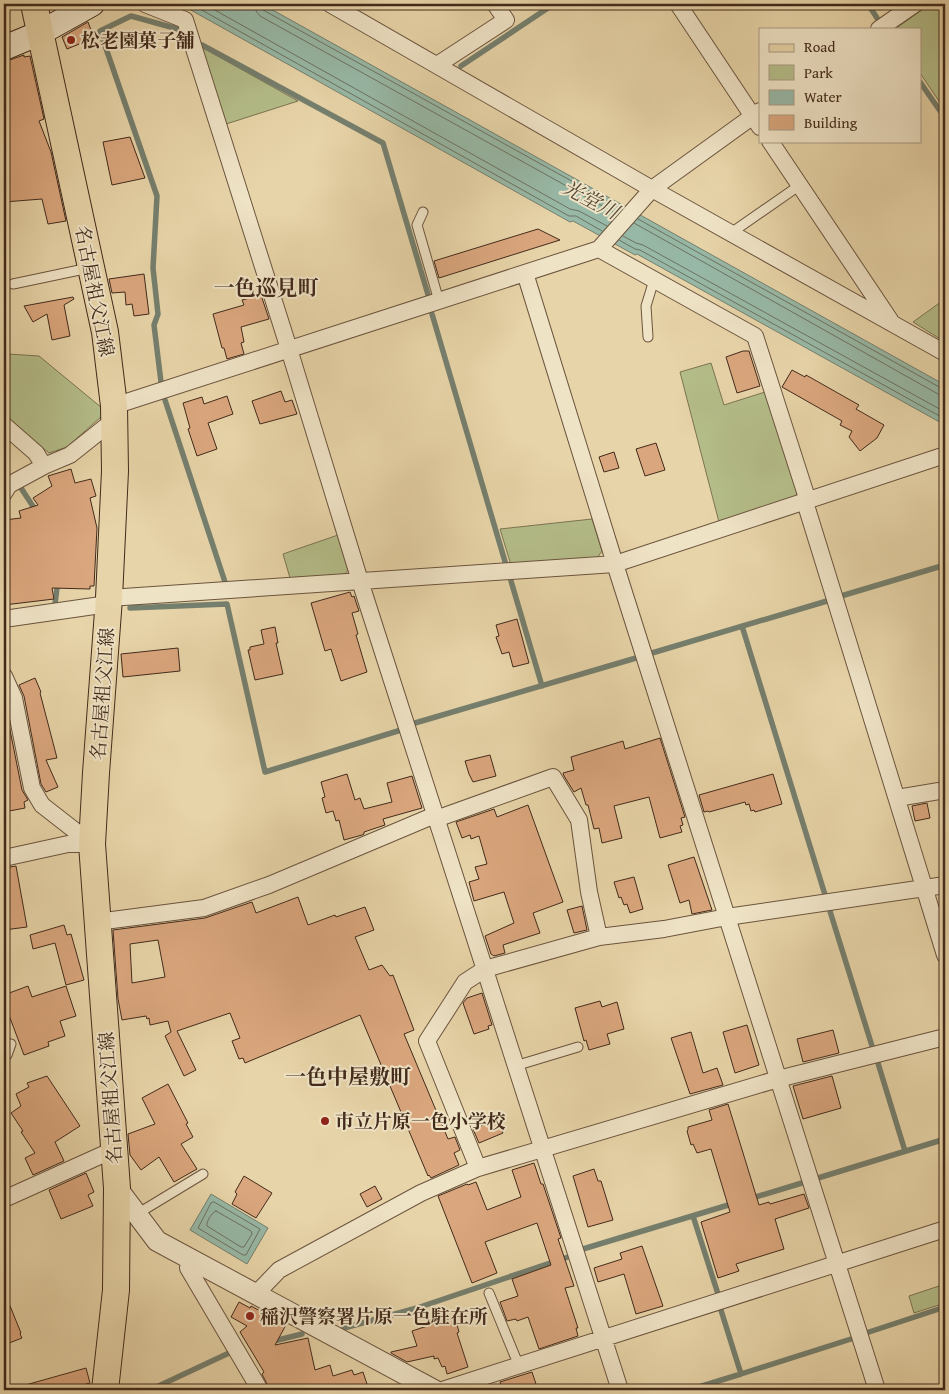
<svg xmlns="http://www.w3.org/2000/svg" width="949" height="1394" viewBox="0 0 949 1394" font-family="'Gentium Book Plus','Noto Serif JP',serif">
<rect width="100%" height="100%" fill="#e7d4a8"/>
<filter id="stains"><feTurbulence type="fractalNoise" baseFrequency=".004" numOctaves="4"/><feColorMatrix values="0 0 0 0 .2 0 0 0 0 .09 0 0 0 0 .02 0 0 0 .5 -.17"/></filter>
<radialGradient id="worn" r=".72"><stop offset=".6" stop-color="#630" stop-opacity="0"/><stop offset="1" stop-color="#630" stop-opacity=".3"/></radialGradient>
<path fill="#b4bd89" stroke="#7b7452" d="M930 4H945V110L920 73V29H895Z
M198 45 298 101 223 125Z
M945 299V342L913 322Z
M8 354 39 356 102 408V416L67 447 49 453 4 415V360Z
M711 363 724 405 765 392 797 493 795 497 719 522 680 372Z
M592 519 602 551 597 558 511 565 500 529Z
M338 535 348 570 345 574 290 578 283 554Z
M945 1284V1303L914 1313 909 1296Z"/>
<path fill="#97b8a6" stroke="#757f6e" d="M180 4H262L945 385V425L637 254 635 255 573 221 570 222Z
M211 1194 268 1228 247 1264 190 1230Z"/>
<g fill="none" stroke-linecap="round" stroke-linejoin="round">
<path stroke="#6c7160" stroke-width="1" d="M191 4 569 216H576L602 231
M204 4 570 209 579 211 607 226
M254 4 256 11 260 16 617 214
M260 4 263 10 622 209
M638 219 941 388 945 389
M634 223 938 394 945 395
M623 236 636 243 643 245 945 412
M619 240 635 249 640 250 945 419
M214 1202 260 1229 246 1255H243L198 1228 211 1203Z
M216 1211 251 1231 252 1234 244 1247H241L207 1226C206 1222 212 1212 216 1211Z"/>
<path stroke="#757f6e" stroke-width="5.5" d="M868 4 877 18
M202 45 383 143 429 298
M461 66 554 4
M920 82 945 118
M432 314 506 565
M161 382 154 325 158 314 153 268 157 196 100 31 131 16 178 29
M165 400 225 582
M21 488 36 511
M511 581 542 686
M841 596 945 565
M55 604 58 580
M130 608 227 604 265 772 401 730
M742 626 826 898
M652 653 827 601
M415 723 636 658
M829 908 872 1046
M877 1060 905 1151
M818 1178 945 1139
M749 1199 802 1183
M693 1216 718 1294
M583 1249 735 1203
M344 1328 417 1308 568 1257
M866 1333 945 1307
M270 1342 302 1334
M741 1374 851 1339
M150 1390 229 1353
M689 1390 741 1374 720 1307"/>
</g>
<path fill="#daa67d" stroke="#422a1b" fill-rule="evenodd" d="M88 22 94 38 67 49 62 37Z
M24 55V57L30 56 44 119 39 121 51 152 66 221 48 224 42 199 4 202V62Z
M130 137 145 178 112 185 103 142Z
M538 229 560 240 439 278 434 261Z
M144 274 149 314 134 316 132 304 126 305 125 292 112 293 109 279Z
M261 295 269 319 241 327 244 342 241 343 244 354 227 359 224 348H222L213 314 244 305 242 300Z
M73 297 74 299 64 305 70 336 52 340 47 314 33 322 24 306Z
M743 351H749L760 386 737 393 726 357Z
M792 370 805 377 806 375 859 405 856 409 884 425 877 438 860 451 849 437 852 431 840 425 842 421 782 387Z
M281 391 285 402 292 400 297 414 260 424 252 401Z
M227 396 233 414 208 423 217 449 197 456 188 429 190 428 183 403 202 397 204 404Z
M656 443 665 470 645 476 636 449Z
M614 452 619 468 604 472 599 457Z
M71 469 75 483 91 479 96 496 90 498 97 528 94 586H90V589L52 588 54 599 4 605V520L21 518 19 511 38 505 33 498 52 486 48 476Z
M350 592 352 597 354 596 359 611 352 613 358 634 356 635 367 672 341 681 331 649 325 651 311 603Z
M517 619 529 663 513 667 509 652 502 654 496 637 499 636 496 625Z
M275 627 278 643H276L283 674 255 680 248 650H250V647L264 644 261 630Z
M178 648 180 671 123 677 121 654Z
M35 678 41 692 40 693 57 758 46 760 58 787 46 792 41 784 24 696 19 685Z
M4 700 22 790 28 800 24 802 25 808 4 812Z
M660 738 685 817 681 818 683 825 680 826 682 832 660 838 649 797 614 806 622 838 602 843 599 828 594 829 588 805H586L581 788 574 792 564 776 563 773 574 770 571 757 623 741 625 749Z
M490 755 496 776 473 782 469 774 465 761Z
M347 774 355 800 360 798 364 809 392 802 387 783 412 776 422 808 383 819 385 825 364 832V834L362 835 344 840 339 820 336 821 333 811 326 813 322 798 325 797 321 782Z
M773 774 782 804 755 812 754 810 751 811 749 804 746 805 745 802 709 812 708 811 704 812 699 795Z
M927 803 930 818 915 821 912 806Z
M528 805 563 902 533 913 540 933 503 945 505 953 494 956 491 954 485 936 514 923 504 892 474 901 469 882 479 879 475 867 487 864 479 836 471 839 470 835 462 838 456 822 494 809 497 817Z
M694 857 712 910 692 914 689 900 680 903 668 865Z
M16 866 27 927 4 930V868Z
M634 877 643 909 630 913 627 904 624 905 621 897 619 898 614 882Z
M298 897 308 925 335 915 336 917 365 907 374 930 355 937 369 970 382 965 390 976 393 975 414 1030 404 1034 448 1139 455 1137 460 1150 454 1153 459 1165 431 1178 429 1175 428 1176 360 1015 245 1063 243 1058 239 1059 232 1041 240 1038 230 1013 177 1031 196 1070 184 1076 165 1036 171 1032 168 1021 150 1025 149 1018 147 1019 146 1016 122 1020 118 999 113 930 205 918 252 902 256 913ZM158 940 165 977 132 983 130 944Z
M582 906 587 930 574 933 567 910Z
M64 925 67 935 71 934 84 980 66 985 55 943 33 949 30 935Z
M28 986 32 997 66 986 76 1016 60 1021 65 1036 48 1042 49 1046 24 1055 4 1002V995Z
M482 993 492 1025 488 1026 489 1029 474 1034 463 1003 467 998Z
M600 1001 602 1007 617 1002 624 1029 607 1034 610 1044 589 1050 586 1040 584 1041 575 1008Z
M747 1025 759 1065 735 1073 723 1032Z
M833 1030 839 1053 803 1062 797 1039Z
M691 1032 703 1073 717 1068 723 1085 690 1094 671 1038Z
M47 1076 80 1126 55 1142 64 1161 33 1175 25 1158 35 1153 21 1132 23 1131 11 1113 21 1106 16 1094 29 1087 27 1083Z
M832 1076 841 1108 803 1119 793 1086Z
M168 1084 188 1123 186 1124 193 1137 181 1144 197 1169 174 1182 159 1157 141 1170 130 1155 128 1134 155 1124 142 1098Z
M728 1104 759 1205 769 1202 770 1204 804 1194 809 1208 775 1219 784 1249 736 1264 739 1271 718 1278 701 1222 730 1212 711 1149 697 1153 693 1144 691 1145 687 1131 688 1130V1127L712 1120 709 1110Z
M497 1119 503 1133 479 1143 473 1129Z
M534 1163 541 1184H543L561 1238 558 1239 574 1286 565 1288 578 1328H576L578 1336 539 1349 528 1317 517 1321 516 1319 507 1321 500 1302 518 1296 512 1279 551 1265 537 1223 485 1242 497 1273 472 1283 438 1196 467 1184 468 1185 476 1182 487 1210 521 1197 512 1170Z
M594 1169 598 1181H601L613 1220 588 1227 573 1176Z
M86 1173 94 1192 88 1195 93 1206 61 1219 49 1190Z
M244 1176 272 1193 256 1218 232 1204 237 1194 235 1192Z
M375 1186 382 1199 367 1207 360 1194Z
M642 1246 663 1306 636 1314 624 1274 598 1282 594 1268 622 1259 620 1253Z
M4 1291 21 1333 20 1334 22 1338 4 1345Z
M239 1302 250 1308 251 1306 286 1325 275 1345 308 1338 315 1370 330 1365 333 1376 352 1370 354 1375 363 1372 369 1390H270L262 1374 264 1372 240 1332 247 1326 231 1317Z
M455 1317 459 1332 457 1333 468 1367 447 1374 445 1366 442 1367 438 1358 434 1359V1356L407 1362 391 1353V1352L417 1346 412 1331Z
M86 1368 90 1383 75 1387 76 1390H23L22 1386Z
M532 1372 538 1390H503L500 1382Z"/>
<g fill="none" stroke-linecap="round" stroke-linejoin="round">
<g stroke="#6b543e" stroke-width="11">
<path id="service" d="M423 212 417 225 439 301
M731 233 800 185
M13 284 89 268
M648 337 646 306 654 280
M4 1057 7 1055 11 1044
M515 1066 578 1047
M137 1214 203 1174
M489 1293 519 1366"/>
</g>
<g stroke="#6b543e" stroke-width="18">
<path id="minor" d="M145 4 185 20 289 349 360 581 620 1390
M330 4 652 189 945 353
M678 4 760 127
M879 29 915 4
M437 65 506 20 495 4
M770 141 890 320
M599 249 755 336 808 501
M525 273 615 564 877 1390
M114 406 599 249 652 189 760 111
M4 425 36 453 44 466
M4 493 9 485 44 466 70 455 114 420
M805 502 945 955
M109 598 615 564 945 455
M4 619 108 604
M4 676 14 698 32 788 42 805 92 844
M897 798 945 790
M436 819 553 777 579 820 589 892 599 937
M4 858 68 844H92
M97 922 204 908 269 885 435 815
M478 1168 427 1041 465 982 485 969 599 937 664 929 727 917 945 885
M4 1199 113 1150
M190 1259 188 1268 260 1390
M256 1294 279 1270 421 1193 478 1168 778 1079 945 1037
M442 1390 945 1229"/>
</g>
<g stroke="#6b543e" stroke-width="22">
<path id="tertiary" d="M117 1188 157 1241 434 1390"/>
</g>
<g stroke="#422a1b" stroke-width="26">
<path id="secondary" d="M4 48 40 33 92 4"/>
</g>
<g stroke="#422a1b" stroke-width="28">
<path id="primary" d="M34 4 105 332 114 406 115 471 109 598 96 773 92 844 117 1188 116 1290 105 1390"/>
</g>
<use href="#service" stroke="#efe3c6" stroke-width="9"/>
<use href="#minor" stroke="#efe3c6" stroke-width="16"/>
<use href="#tertiary" stroke="#efe3c6" stroke-width="20"/>
<use href="#secondary" stroke="#efe3c6" stroke-width="24"/>
<use href="#primary" stroke="#e7d4a8" stroke-width="26"/>
</g>
<g fill="#8f2418" stroke="#efe3c6" stroke-width="2">
<circle cx="71" cy="40" r="5"/>
<circle cx="325" cy="1121" r="5"/>
<circle cx="250" cy="1316" r="5"/>
</g>
<g text-anchor="middle" dominant-baseline="central" stroke-width="4" stroke-linejoin="round" paint-order="stroke">
<g font-size="19" font-weight="bold" fill="#422a1b" stroke="#efe3c6" text-anchor="start">
<text x="81" y="40">松老園菓子舗</text>
<text x="335" y="1121">市立片原一色小学校</text>
<text x="260" y="1316">稲沢警察署片原一色駐在所</text>
</g>
<g font-size="19" fill="#422a1b" stroke="#efe3c6">
<text transform="translate(95 291) rotate(79)">名古屋祖父江線</text>
<text transform="translate(102 694) rotate(-86)">名古屋祖父江線</text>
<text transform="translate(110 1098) rotate(-94)">名古屋祖父江線</text>
</g>
<g font-size="20" font-style="italic" fill="#534637" stroke="#efe3c6">
<text transform="translate(591 199) rotate(28)">光堂川</text>
</g>
<g font-size="21" font-weight="bold" fill="#422a1b" stroke="#efe3c6">
<text x="266" y="287">一色巡見町</text>
<text x="348" y="1076">一色中屋敷町</text>
</g>
</g>
<rect width="949" height="1394" fill="none" stroke="#e7d4a8" stroke-width="20"/>
<rect x="5" y="5" width="939" height="1384" fill="none" stroke="#422a1b" stroke-width="2.5"/>
<rect x="10" y="10" width="929" height="1374" fill="none" stroke="#422a1b"/>
<rect x="759" y="28" width="162" height="115" fill="#efe3c6" stroke="#aa9982"/>
<rect x="769" y="44" width="25" height="8" fill="#e7d4a8" stroke="#aa9982"/>
<text x="804" y="52" font-size="15" fill="#422a1b">Road</text>
<rect x="769" y="65" width="25" height="15" fill="#b4bd89" stroke="#aa9982"/>
<text x="804" y="78" font-size="15" fill="#422a1b">Park</text>
<rect x="769" y="90" width="25" height="15" fill="#97b8a6" stroke="#aa9982"/>
<text x="804" y="102" font-size="15" fill="#422a1b">Water</text>
<rect x="769" y="115" width="25" height="15" fill="#daa67d" stroke="#aa9982"/>
<text x="804" y="128" font-size="15" fill="#422a1b">Building</text>
<rect width="100%" height="100%" filter="url(#stains)"/>
<rect width="100%" height="100%" fill="url(#worn)"/>
</svg>
